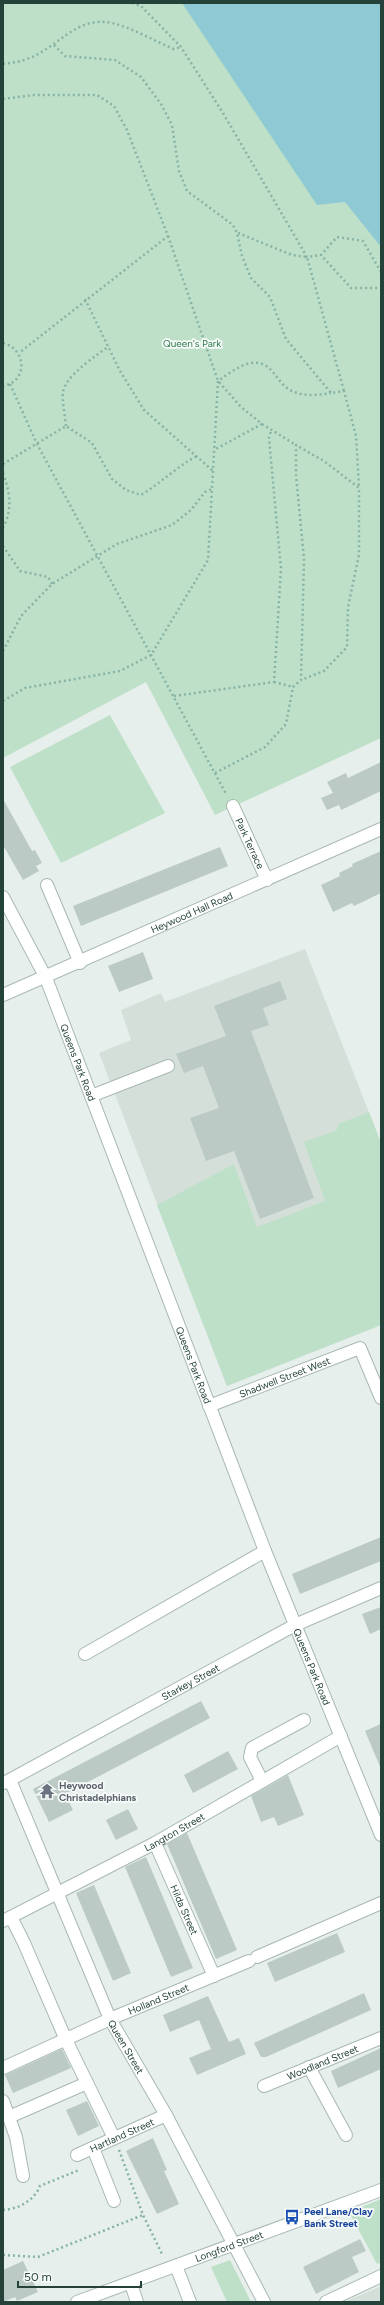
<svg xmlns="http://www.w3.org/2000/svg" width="384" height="2305" viewBox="0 0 384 2305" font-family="Figtree,sans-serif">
<rect width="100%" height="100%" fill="#e6efeb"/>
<path fill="#d4dfda" d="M305 949 381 1143V1325L227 1386 99 1053 131 1040 121 1010 161 993 165 1002Z
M381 2286V2302H344L377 2288Z"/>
<path fill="#bfe0c8" d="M3 3H381V738L215 815 146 682 3 758Z
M110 715 165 813 61 863 10 767Z
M369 1112 381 1143V1325L227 1386 157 1205 234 1164 257 1227 325 1201 304 1142 337 1130 338 1124Z
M381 2199V2262L377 2264 349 2212Z
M230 2260 251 2302H227L211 2267Z"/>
<path fill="#8ec9d4" d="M182 3H381V247L345 202 317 205Z"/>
<path fill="#bbcac4" d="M381 762V791L341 810 339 805 327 810 321 798 333 793 327 782 346 773 348 778Z
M3 799 32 851 35 850 42 863 36 866 39 871 23 880 3 845Z
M220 847 228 866 81 926 73 906Z
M381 851V893L354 906 352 903 333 912 321 885 340 876 339 873 353 866 352 864Z
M143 952 153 979 119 992 108 966Z
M280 981 287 999 263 1008 269 1025 251 1031 314 1198 260 1219 234 1151 206 1161 190 1118 219 1108 203 1066 184 1073 176 1054 226 1036 214 1006Z
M381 1537V1561L300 1594 292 1574Z
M381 1607V1629L370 1634 362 1614Z
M201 1701 210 1718 65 1794 73 1810 49 1822 33 1789Z
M381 1724V1769L365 1731Z
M228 1751 238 1769 193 1793 184 1775Z
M288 1775 304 1815 278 1826 274 1817 261 1822 251 1796Z
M128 1809 138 1829 116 1840 106 1820Z
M187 1833 237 1950 216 1959 167 1844Z
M146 1857 193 1968 171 1977 125 1867Z
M94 1885 131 1973 113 1981 76 1893Z
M337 1933 345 1952 275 1982 267 1963Z
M364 1993 371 2010 266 2057H261L254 2043Z
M208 1996 229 2042 239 2038 246 2054 197 2075 189 2058 211 2049 199 2020 170 2032 163 2015Z
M381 2048V2069L338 2088 331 2071Z
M62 2049 71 2068 13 2093 5 2075Z
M87 2101 99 2126 78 2136 66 2110Z
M153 2138 167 2170 164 2171 179 2204 157 2214 126 2151Z
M360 2239 366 2251 352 2257 359 2272 316 2294 303 2267Z
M23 2261 38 2292 17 2301 15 2297 3 2302V2270Z"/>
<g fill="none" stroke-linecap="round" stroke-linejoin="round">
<g stroke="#a8b8b2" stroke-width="14">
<g id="minor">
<path id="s1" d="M233 806 267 880"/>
<path d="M47 885 80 963"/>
<path id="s2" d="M3 897 46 978 265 1551 381 1835"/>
<path id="s3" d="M3 995 381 829"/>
<path d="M91 1096 168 1066"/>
<path id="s4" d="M209 1406 360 1348 381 1398"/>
<path d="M85 1654 265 1551"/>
<path id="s5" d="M10 1780 110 2019 166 2115 264 2302"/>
<path d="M262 1781 250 1757 252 1748 304 1720"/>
<path id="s6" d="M4 1783 295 1625 381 1588"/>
<path id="s7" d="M155 1843 214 1976"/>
<path d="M11 1917 24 1943 66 2040 114 2138"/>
<path id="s8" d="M3 1921 155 1843 341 1736"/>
<path d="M257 1957 381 1903"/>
<path d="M309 2067 346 2135"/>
<path id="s9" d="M3 2068 110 2019 249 1961"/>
<path id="s10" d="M264 2086 381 2038"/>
<path d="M3 2101 16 2137 23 2176"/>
<path d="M9 2117 87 2083"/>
<path d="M93 2148 114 2201"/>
<path id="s11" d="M77 2155 166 2115"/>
<path d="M176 2266 190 2302"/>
<path d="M131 2284 137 2302"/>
<path id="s12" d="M77 2302 381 2190"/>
<path d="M326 2302 381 2276"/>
</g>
</g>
<path stroke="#86b3a5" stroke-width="2.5" stroke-dasharray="2 3" stroke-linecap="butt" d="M132 3 141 6 181 47 223 113 307 257 321 255
M54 45 65 56 115 60 141 77 161 104 172 125 179 171 187 191 233 225 237 233 242 256 251 278 270 297 286 339 331 393 344 391 356 436 359 487
M3 64C11 63 19 62 27 59 57 49 76 15 112 23 133 28 154 41 174 49L181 47
M3 99 34 95H97L114 106 127 130 168 236 19 353
M238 233 292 255 307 257 344 391
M168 236 218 381 241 407 262 424 214 450
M381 272 363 241 337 237 321 255 351 288H381
M85 299 120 371 144 410 213 471
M3 343C27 349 28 382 3 386
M10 384 37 444 226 794
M262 424 296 445
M66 426C65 415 62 403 63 392 66 375 96 356 109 346
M3 464 66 426 92 443 112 479 126 490 141 495C161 483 176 467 197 456
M3 473C10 493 13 508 3 528
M3 546 20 571 48 577 52 584
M3 651 21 616 52 584 117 544 172 525 191 510 205 492 212 489
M274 682 293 687
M174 696 274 682 281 569 269 438 271 431
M3 701 25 688 120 671 151 655 208 560 218 381C234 370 255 352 272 371 278 378 283 387 292 391 304 397 318 395 331 393
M215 773 265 747 286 724 293 687 301 680 304 559 296 475V445L324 461 359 488V555L348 607 347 647 324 671 301 680
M119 2150 143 2215 163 2256
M3 2210C18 2209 34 2201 40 2186L79 2170
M3 2255 38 2257 143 2215"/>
<use href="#minor" stroke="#fff" stroke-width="12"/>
</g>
<defs>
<g id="temple-bare" transform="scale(1.2)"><path d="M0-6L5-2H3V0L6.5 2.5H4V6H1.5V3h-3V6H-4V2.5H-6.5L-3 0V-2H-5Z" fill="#6b7280" stroke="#f7fbf9" stroke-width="2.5" paint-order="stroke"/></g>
<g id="bus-bare" transform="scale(1.2)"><path d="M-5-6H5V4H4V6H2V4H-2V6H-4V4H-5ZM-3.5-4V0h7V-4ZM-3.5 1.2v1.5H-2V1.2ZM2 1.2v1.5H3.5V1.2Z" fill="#1a4fb4" stroke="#f7fbf9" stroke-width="2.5" paint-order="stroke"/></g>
</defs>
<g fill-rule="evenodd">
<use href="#temple-bare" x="47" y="1791"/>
<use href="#bus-bare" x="292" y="2217"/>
</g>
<g text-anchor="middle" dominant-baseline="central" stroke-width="3.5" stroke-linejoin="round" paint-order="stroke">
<g font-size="10" fill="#2d7a4b" stroke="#f7fbf9">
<text x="192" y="343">Queen's Park</text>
</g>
<g font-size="10" fill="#24423a" stroke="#f7fbf9">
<text stroke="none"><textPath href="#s1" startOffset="41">Park Terrace</textPath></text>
<text stroke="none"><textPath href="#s3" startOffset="206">Heywood Hall Road</textPath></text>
<text stroke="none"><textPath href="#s2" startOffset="182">Queens Park Road</textPath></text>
<text stroke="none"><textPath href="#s2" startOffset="506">Queens Park Road</textPath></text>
<text stroke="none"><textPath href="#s4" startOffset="81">Shadwell Street West</textPath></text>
<text stroke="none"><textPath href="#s2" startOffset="830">Queens Park Road</textPath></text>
<text stroke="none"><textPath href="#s6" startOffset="212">Starkey Street</textPath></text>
<text stroke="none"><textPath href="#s8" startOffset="193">Langton Street</textPath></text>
<text stroke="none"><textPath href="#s7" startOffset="73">Hilda Street</textPath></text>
<text stroke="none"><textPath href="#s9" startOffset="170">Holland Street</textPath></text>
<text stroke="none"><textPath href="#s5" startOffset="291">Queen Street</textPath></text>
<text stroke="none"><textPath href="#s10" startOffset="63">Woodland Street</textPath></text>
<text stroke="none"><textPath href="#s11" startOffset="49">Hartland Street</textPath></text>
<text stroke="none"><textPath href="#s12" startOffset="162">Longford Street</textPath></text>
</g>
<g font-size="10" font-weight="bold" fill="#5b616d" stroke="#f7fbf9" text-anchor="start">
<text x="59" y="1785">Heywood<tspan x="59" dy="12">Christadelphians</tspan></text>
</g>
<g font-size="10" font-weight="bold" fill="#164399" stroke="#f7fbf9" text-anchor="start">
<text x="304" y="2211">Peel Lane/Clay<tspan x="304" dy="12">Bank Street</tspan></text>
</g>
</g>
<rect width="384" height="2305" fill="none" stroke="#24423a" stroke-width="8"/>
<path d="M18 2281v6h123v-6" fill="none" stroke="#24423a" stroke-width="2"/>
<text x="24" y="2281" font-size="12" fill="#24423a" stroke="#f7fbf9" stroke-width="3" paint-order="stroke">50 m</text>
</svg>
